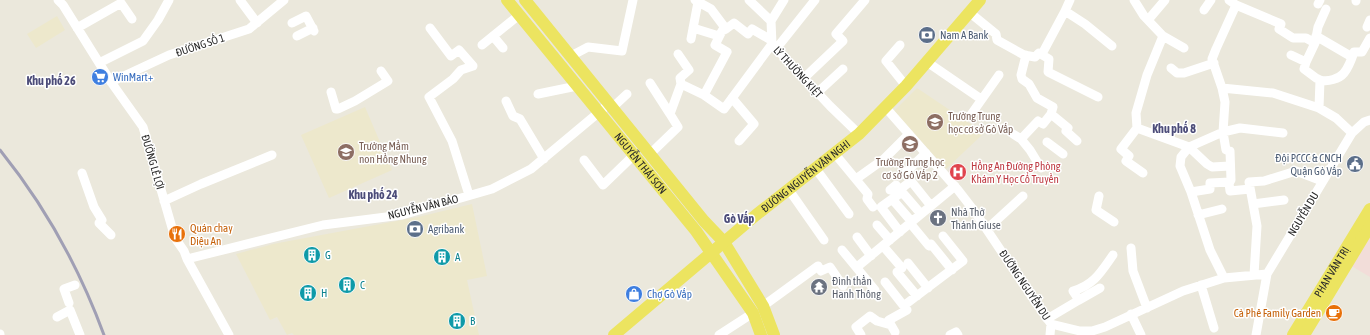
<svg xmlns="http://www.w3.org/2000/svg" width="1370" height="335" viewBox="0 0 1370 335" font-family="'Asap Condensed',sans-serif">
<rect width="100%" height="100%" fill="#ebe8dc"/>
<path fill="#ede8cc" d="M57 16 65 30 36 48 27 34Z
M917 88 984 133 946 169 894 111Z
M365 107 392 170 329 198 301 135Z
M472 204 487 276 467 280 479 335H294L292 333 287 335 277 317 270 320 236 254 273 244 418 217Z"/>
<path fill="#f2ddd9" d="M1369 237 1370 238V277L1348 264Z"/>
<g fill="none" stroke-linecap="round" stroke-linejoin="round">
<path stroke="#fff" stroke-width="9" d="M58 0 63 5 111 82 143 127 175 238 184 251 187 259 229 335
M240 0 257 23
M695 0 711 9 726 29 734 23 748 34 752 29 771 40
M749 0 771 21
M784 0 771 21 772 44 830 106 859 134
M1070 0 1065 11 1085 24 1112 46
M1134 0 1144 16 1163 36 1147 75 1136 113 1137 128
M1229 0 1236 5 1216 49 1212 59 1222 88 1225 102 1223 132 1226 150 1230 151 1231 180 1229 183 1230 191 1250 189
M1356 1V0
M1318 4 1320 0
M1236 5 1281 24 1279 29 1293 38H1306L1315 43
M1204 10 1211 0
M969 12 996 34 997 40 1024 55 1035 57 1039 53 1049 59 1048 72 1098 97
M1148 20 1165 0
M292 23 306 16 314 31
M1367 27 1370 20
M77 28 121 3 132 19
M430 28 451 56 459 50 473 66 461 70 453 79 429 97 452 141 469 195
M693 28 719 36
M297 36 313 28
M493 36 503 48
M1163 36 1184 48
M1316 36 1352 57
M691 39 698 2
M482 45 519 15
M900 45 886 61 906 86
M776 49 815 0
M678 54 689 70 680 78 681 84
M1042 54 1065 11
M1026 55 1021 75 1022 79 1029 84 1037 98 1053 107 1051 114 1068 128 1066 131 1077 141
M1291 55 1306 62 1315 43 1318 27 1326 9
M571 56 588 47 622 51 633 0
M927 62 981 99
M1306 62 1304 69 1316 78 1320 80
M99 63 143 41 158 20 169 0
M1171 68 1177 73H1184L1214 63
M804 78 843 41 836 34 865 0
M111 82 169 55 249 29 284 0
M650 83 670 114
M1222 88 1273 93 1319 108 1336 118 1352 133
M331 92 336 109H338L355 101 388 81 381 71
M818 92 843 69
M538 94 577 86
M704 95 727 52 715 45 722 31 726 29
M732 98 754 124 739 141
M506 101 513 116 520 119 544 159
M613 107 627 94
M886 108 958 190 975 212 1030 294 1051 324 1080 331H1092L1105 327 1183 291 1224 278 1267 274
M1319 108 1320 80C1328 82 1339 79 1344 73 1349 67 1352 58 1354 52H1362L1370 38
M970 116 999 75
M1013 134 1021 139 1038 121 1043 124 1051 114
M1021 139 1030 150 1041 168
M1047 142 1063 154
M650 154 678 127 670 114 681 84 704 95 724 109 772 44
M835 154 868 194 867 199 873 207
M584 160 603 185 634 155
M816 169 849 214
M82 173 94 207 102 220 99 223 111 235
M1143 173 1126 161 1129 156 1121 149 1137 128 1189 147 1207 164 1212 167 1230 166
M856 179 884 159 909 134
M911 181 931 206
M789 190 824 240
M890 190 896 185 901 192
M902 192 921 214
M1191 192 1210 189V183L1230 182
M1099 196 1096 210 1114 222
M892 199 912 222
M164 201 201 184 272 155
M1253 204 1284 200
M1198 215 1222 209
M910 223 929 246
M877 225 890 240
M987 229 1023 196
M900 232 881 207 902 192V188L911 181 906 172 926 153
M857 237 871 256
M931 244 952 270
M883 246 902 268
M1131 248 1133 271 1147 308
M842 250 875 290
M187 259 323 225 402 215 492 189 531 169 604 108
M908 263 928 288
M857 267 955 186
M897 272 917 296
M1254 275 1257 226 1249 182 1264 181 1296 171 1322 181
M1224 278 1210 250 1191 192 1180 166 1181 157 1189 147 1223 132 1240 128 1283 133
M885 282 903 305 906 304 963 261 943 236
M1201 285 1214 328
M1079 300 1100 288
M69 303 64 289 75 285
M763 306 818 266 821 271 830 267 843 286
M1131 314 1141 335
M57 317 70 310 80 335
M1047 319 1079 300 1073 291C1094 285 1101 272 1113 255
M891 325 889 320 907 310
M0 334V335
M719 335 753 313
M861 335 856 327 870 316 877 321 891 325 895 332
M950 335 956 332 958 335
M1050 335 1051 324
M1256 335 1267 274 1352 133 1364 122 1370 120"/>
<g stroke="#ece460" stroke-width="12">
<path id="s1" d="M507 0 696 231 753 313 761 335"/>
<path d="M525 0 704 221 724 242 763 306 774 335"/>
<path id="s2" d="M614 335 756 215 859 134 906 86 980 0"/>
<path id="s3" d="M1293 335 1370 209"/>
<path d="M1304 335 1370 226"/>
</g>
<path stroke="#a09fb4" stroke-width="3" d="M0 150C46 207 79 267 104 335"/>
</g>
<defs>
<g id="bank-disc" transform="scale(0.9)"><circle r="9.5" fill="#5c6f8a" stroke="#fff"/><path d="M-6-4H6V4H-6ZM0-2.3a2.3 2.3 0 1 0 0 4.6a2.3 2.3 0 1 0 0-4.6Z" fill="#fff"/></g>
<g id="supermarket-disc" transform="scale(0.9)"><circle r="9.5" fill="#3f7fe0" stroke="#fff"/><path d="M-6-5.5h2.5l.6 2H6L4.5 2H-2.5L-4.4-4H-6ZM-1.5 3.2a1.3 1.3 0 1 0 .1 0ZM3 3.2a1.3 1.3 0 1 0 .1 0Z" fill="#fff"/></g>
<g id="school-disc" transform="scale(0.9)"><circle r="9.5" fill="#8d6e63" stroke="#fff"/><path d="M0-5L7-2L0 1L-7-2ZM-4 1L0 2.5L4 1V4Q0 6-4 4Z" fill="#fff"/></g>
<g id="civic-disc" transform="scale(0.9)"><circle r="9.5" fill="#5c6f8a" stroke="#fff"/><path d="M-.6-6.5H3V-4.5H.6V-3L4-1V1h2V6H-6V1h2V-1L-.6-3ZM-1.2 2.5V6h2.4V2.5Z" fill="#fff"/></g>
<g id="hospital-disc" transform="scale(0.9)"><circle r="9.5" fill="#e0444e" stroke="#fff"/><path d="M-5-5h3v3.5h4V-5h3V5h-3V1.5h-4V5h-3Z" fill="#fff"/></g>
<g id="church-disc" transform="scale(0.9)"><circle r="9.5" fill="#6b7280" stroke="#fff"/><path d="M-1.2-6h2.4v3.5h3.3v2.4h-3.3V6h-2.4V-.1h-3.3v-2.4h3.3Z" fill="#fff"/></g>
<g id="restaurant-disc" transform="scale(0.9)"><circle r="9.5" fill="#e8710a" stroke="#fff"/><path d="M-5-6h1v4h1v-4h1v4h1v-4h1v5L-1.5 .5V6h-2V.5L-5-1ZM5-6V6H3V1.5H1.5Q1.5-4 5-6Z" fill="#fff"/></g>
<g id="building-disc" transform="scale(0.9)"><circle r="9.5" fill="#0f9aa8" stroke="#fff"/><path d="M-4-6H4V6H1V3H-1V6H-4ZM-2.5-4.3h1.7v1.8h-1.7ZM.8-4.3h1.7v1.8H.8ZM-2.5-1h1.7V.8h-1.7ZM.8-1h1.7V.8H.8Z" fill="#fff"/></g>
<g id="temple-disc" transform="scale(0.9)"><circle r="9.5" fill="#6b7280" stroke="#fff"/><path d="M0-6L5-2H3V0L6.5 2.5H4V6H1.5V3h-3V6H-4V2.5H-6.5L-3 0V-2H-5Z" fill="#fff"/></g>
<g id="shop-disc" transform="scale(0.9)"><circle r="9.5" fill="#3f7fe0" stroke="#fff"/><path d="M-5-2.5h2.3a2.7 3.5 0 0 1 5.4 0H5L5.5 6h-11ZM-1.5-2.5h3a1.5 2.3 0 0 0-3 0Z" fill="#fff"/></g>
<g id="cafe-disc" transform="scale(0.9)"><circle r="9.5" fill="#e8710a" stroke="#fff"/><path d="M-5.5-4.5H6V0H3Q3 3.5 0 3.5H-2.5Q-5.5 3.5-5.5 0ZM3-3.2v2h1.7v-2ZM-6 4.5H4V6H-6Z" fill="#fff"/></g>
</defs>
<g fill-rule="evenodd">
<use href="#bank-disc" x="927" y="35"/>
<use href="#supermarket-disc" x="100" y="77"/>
<use href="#school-disc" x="935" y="122"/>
<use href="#school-disc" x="910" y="144"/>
<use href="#school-disc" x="346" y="152"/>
<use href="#civic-disc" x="1355" y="164"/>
<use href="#hospital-disc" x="958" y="172"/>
<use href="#church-disc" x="938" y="218"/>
<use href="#bank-disc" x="415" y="229"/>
<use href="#restaurant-disc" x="177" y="234"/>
<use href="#building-disc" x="312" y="255"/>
<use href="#building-disc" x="442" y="257"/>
<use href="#building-disc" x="347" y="285"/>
<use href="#temple-disc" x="819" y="287"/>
<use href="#building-disc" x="308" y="293"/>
<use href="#shop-disc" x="634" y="294"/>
<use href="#cafe-disc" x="1334" y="313"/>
<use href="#building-disc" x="457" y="321"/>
</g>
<g text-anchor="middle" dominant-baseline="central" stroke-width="3" stroke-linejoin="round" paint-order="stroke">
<g font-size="11" fill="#4e5e75" stroke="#fff" text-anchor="start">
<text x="940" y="35">Nam A Bank</text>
<text x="1342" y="158" text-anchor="end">Đội PCCC &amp; CNCH<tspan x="1342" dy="13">Quận Gò Vấp</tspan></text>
<text x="428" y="229">Agribank</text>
</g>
<g font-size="11" fill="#2a2a2a" stroke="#fff">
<text transform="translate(200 45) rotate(-18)">ĐƯỜNG SỐ 1</text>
<text transform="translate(798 72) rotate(47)">LÝ THƯỜNG KIỆT</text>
<text transform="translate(153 162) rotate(74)">ĐƯỜNG LÊ LỢI</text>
<text stroke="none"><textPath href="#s1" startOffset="211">NGUYỄN THÁI SƠN</textPath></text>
<text stroke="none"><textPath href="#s2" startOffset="249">ĐƯỜNG NGUYỄN VĂN NGHI</textPath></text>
<text transform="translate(423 207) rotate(-14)">NGUYỄN VĂN BẢO</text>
<text transform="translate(1303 214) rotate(-59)">NGUYỄN DU</text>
<text stroke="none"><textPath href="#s3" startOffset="74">PHAN VĂN TRỊ</textPath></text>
<text transform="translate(1025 285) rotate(56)">ĐƯỜNG NGUYỄN DU</text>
</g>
<g font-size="11" fill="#366cbe" stroke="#fff" text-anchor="start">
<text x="113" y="77">WinMart+</text>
<text x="647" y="294">Chợ Gò Vấp</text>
</g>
<g font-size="11" fill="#785e54" stroke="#fff" text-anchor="start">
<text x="948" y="116">Trường Trung<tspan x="948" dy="13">học cơ sở Gò Vấp</tspan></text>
<text x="359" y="146">Trường Mầm<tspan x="359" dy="13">non Hồng Nhung</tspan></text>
<text x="910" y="162" text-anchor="middle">Trường Trung học<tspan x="910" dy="13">cơ sở Gò Vấp 2</tspan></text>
</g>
<g font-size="11" fill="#be3a42" stroke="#fff" text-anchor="start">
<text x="971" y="166">Hồng An Đường Phòng<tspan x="971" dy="13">Khám Y Học Cổ Truyền</tspan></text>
</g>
<g font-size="11" fill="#5b616d" stroke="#fff" text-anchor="start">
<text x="951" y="212">Nhà Thờ<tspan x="951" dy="13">Thánh Giuse</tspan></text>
<text x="832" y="281">Đình thần<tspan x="832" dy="13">Hanh Thông</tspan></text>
</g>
<g font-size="11" fill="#c56008" stroke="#fff" text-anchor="start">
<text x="190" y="228">Quán chay<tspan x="190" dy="13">Diệu An</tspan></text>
<text x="1321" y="313" text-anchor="end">Cà Phê Family Garden</text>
</g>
<g font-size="11" fill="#0d838f" stroke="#fff" text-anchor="start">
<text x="325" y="255">G</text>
<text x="455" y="257">A</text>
<text x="360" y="285">C</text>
<text x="321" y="293">H</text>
<text x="470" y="321">B</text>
</g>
<g font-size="12" font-weight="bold" fill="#4c4c79" stroke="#fff">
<text x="51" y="81">Khu phố 26</text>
<text x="1174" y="129">Khu phố 8</text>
<text x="373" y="195">Khu phố 24</text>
<text x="739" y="219">Gò Vấp</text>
</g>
</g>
</svg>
